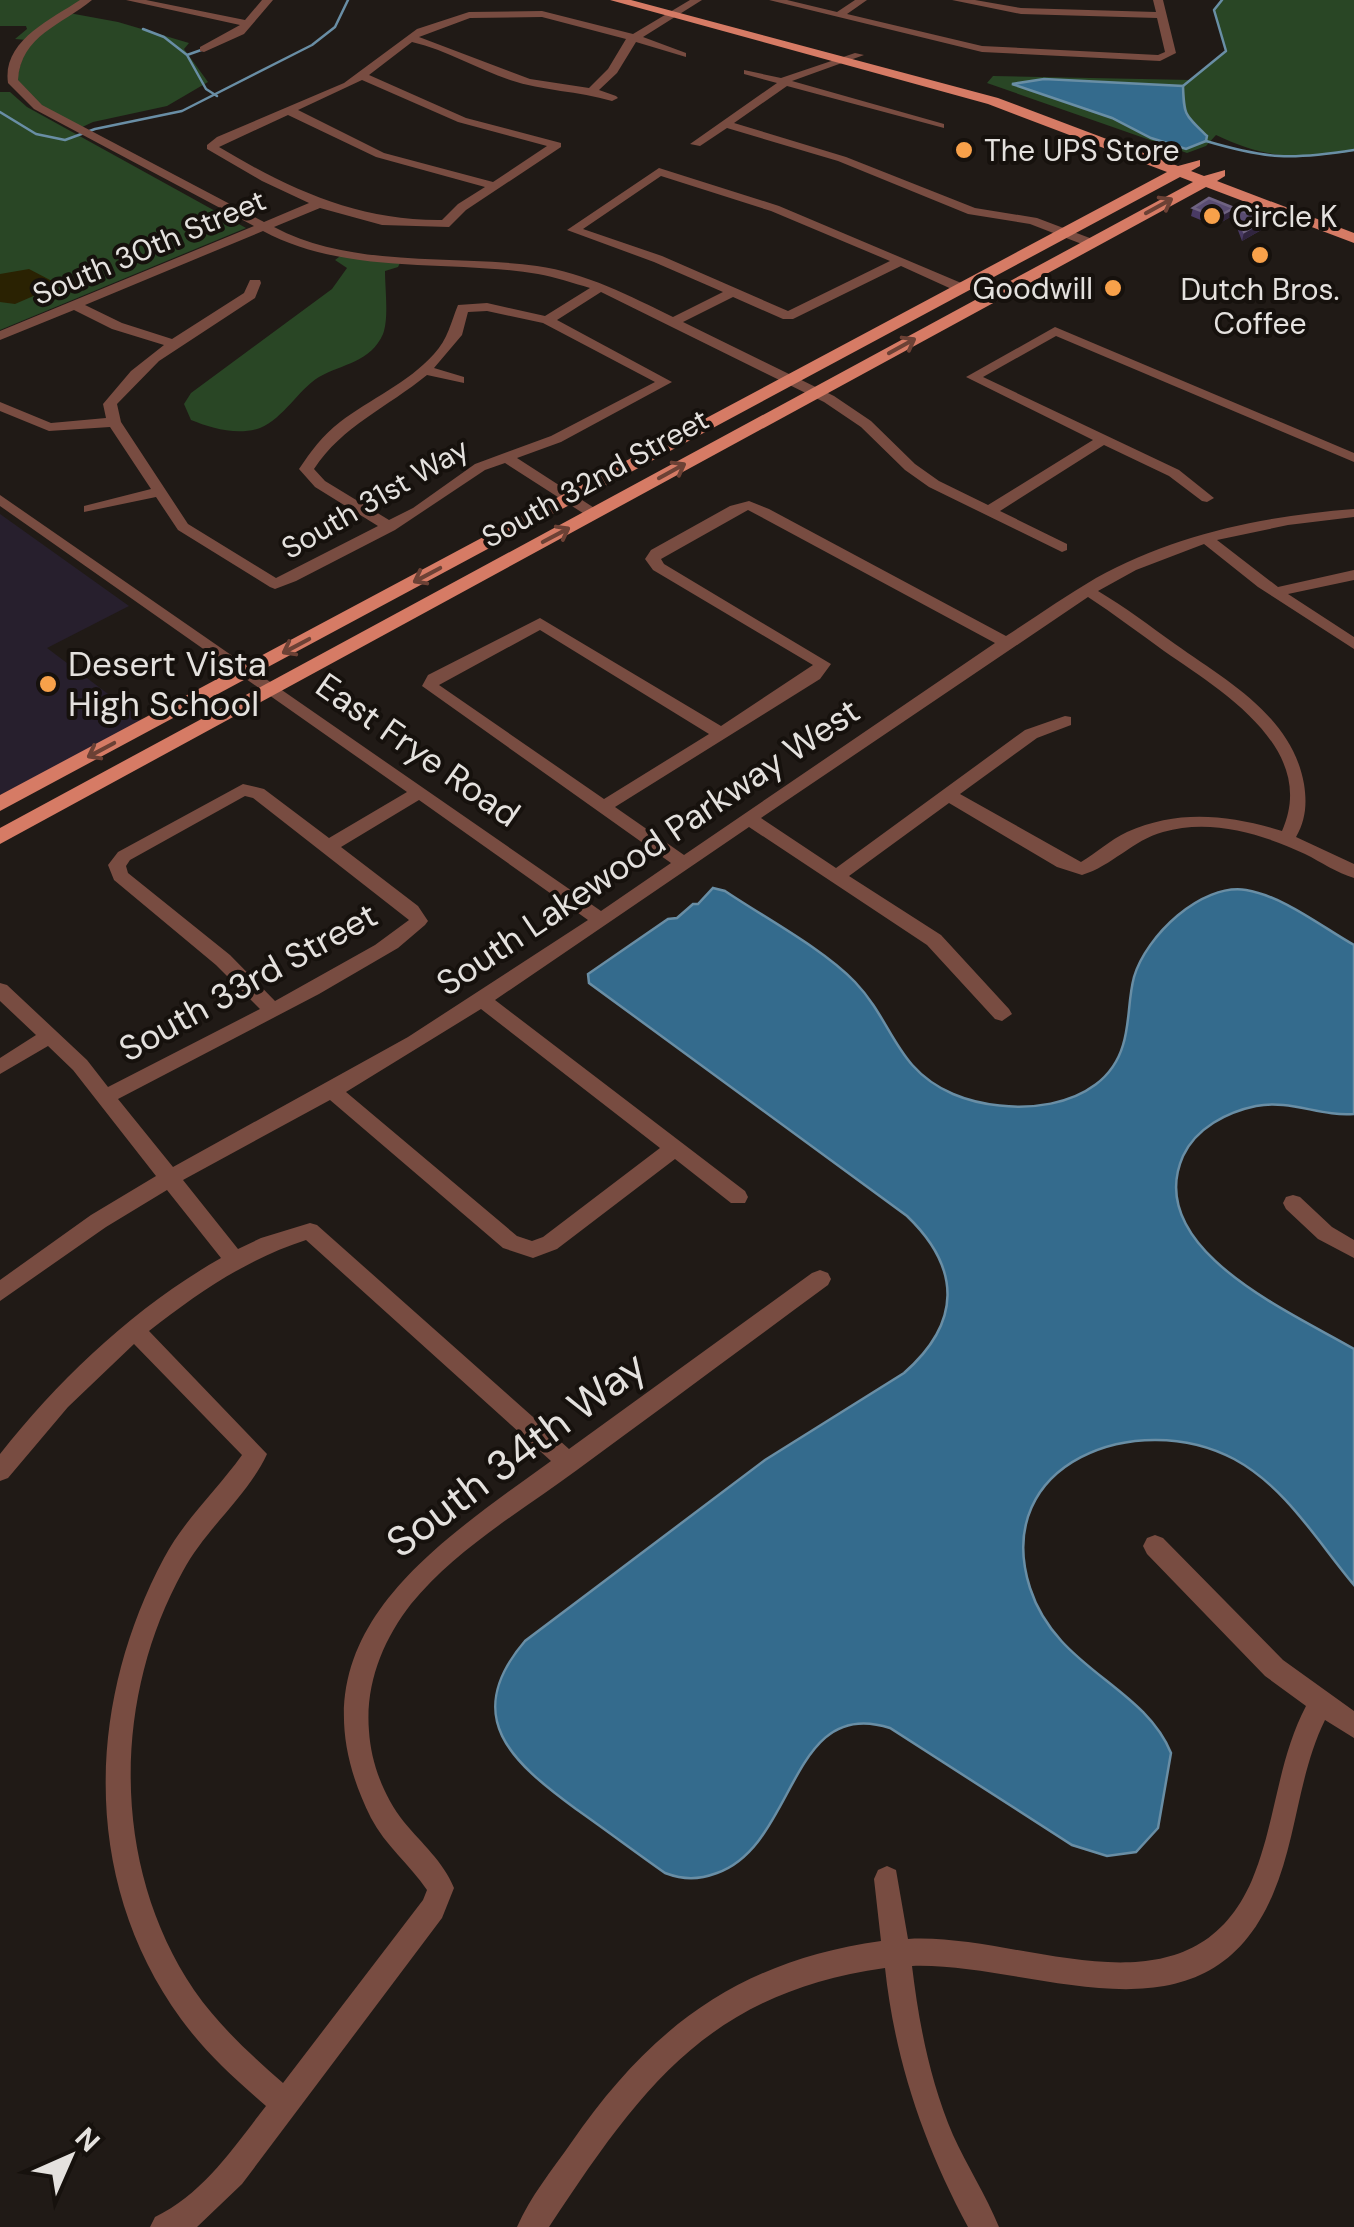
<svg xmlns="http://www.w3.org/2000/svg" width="1354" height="2227" viewBox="0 0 1354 2227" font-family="'DM Sans',sans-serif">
<rect width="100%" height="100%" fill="#201a16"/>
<path fill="#271f2d" d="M0 514 129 606 47 648 144 721 0 795Z"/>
<path fill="#294625" d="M0 0H87L69 13 118 22 189 43 184 49 208 82 167 106 93 122 78 129 38 107 15 86 27 40 15 39 27 29 26 26H0Z
M1221 0H1354V151C1299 160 1267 159 1216 135L1206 146 1187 153 987 83 993 76 1191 80 1226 50 1213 9Z
M0 92H10L27 107 246 228 0 330Z
M343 254 402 259 398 267 385 271C385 289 389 318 383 334 371 362 342 364 319 377 298 390 284 418 260 428 237 436 211 428 191 420L184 404 191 393 332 289 347 268 335 260Z"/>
<path fill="#2a2202" d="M29 269 52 281V288L15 304 0 302V274Z"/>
<path fill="#346b8d" stroke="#698ea5" stroke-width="2.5" d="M1044 79 1183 86C1184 115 1184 114 1207 136L1206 141 1186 149 1151 138 1112 118 1012 84Z
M713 888 725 891C765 918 822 948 855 982 894 1023 895 1069 953 1094 1007 1117 1103 1113 1123 1045 1130 1023 1128 999 1134 977 1146 936 1201 883 1246 890 1283 896 1322 927 1354 945V1114C1321 1117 1290 1099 1256 1106 1227 1112 1196 1128 1183 1156 1142 1249 1293 1313 1354 1349V1585C1317 1541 1286 1487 1234 1459 1138 1408 990 1462 1030 1588 1056 1669 1143 1685 1171 1753L1158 1828 1136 1852 1107 1856 1072 1845 890 1728C789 1695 797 1845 717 1873 698 1880 684 1880 665 1873 635 1852 606 1830 576 1809 512 1762 460 1717 525 1641L765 1460 904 1373C961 1323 962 1269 907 1216L589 983 588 974 668 919 677 918 693 904H698Z"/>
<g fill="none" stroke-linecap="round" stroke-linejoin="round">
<path stroke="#698ea5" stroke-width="2.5" d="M143 29 164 37 187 55
M204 49 187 55 206 89 217 96
M1183 86 1226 51 1214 10 1222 0
M0 112 36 134 65 140 95 129 182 111 312 45 335 27 348 0
M1206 141C1267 159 1291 160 1354 150"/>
<path fill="#784c41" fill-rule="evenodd" d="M80 0H92C62 25 21 35 18 80L42 105 264 222 309 203 262 181 207 149V145L217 137 344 83 417 29 469 12 542 11 633 34 690 0H702L643 37 686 53V57L636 42 617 73 599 90 616 96 618 98 612 101C578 91 543 91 510 80 477 69 447 50 412 42L369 75 466 118 561 143V147L466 210 449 227 382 225 320 208 274 227C353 269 451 254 537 266 586 273 630 296 673 317L723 292 654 262 567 230 659 168 779 206 966 285V291H956L901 266 793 319H783L733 297 683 322 834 396 871 421 915 464 939 481 988 505 1093 440 966 377 1055 327 1354 453V462L1056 336 983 377 1179 470 1214 498 1207 502 1202 501 1169 476 1104 445 1000 511 1067 544V550L1062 552 929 487 905 470 861 427 824 402 601 292 557 320 672 382 561 442 517 458 599 511V517H589L505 463 485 470 395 530 296 581 275 589 270 587 178 530 156 497 84 512V506L151 489 110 427 49 431 0 411V402L51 423 106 418 103 404 131 371 164 345 112 329 74 310 0 340V331L254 226 34 109 8 83C2 41 50 20 80 0ZM542 17 626 39 608 69 589 88 530 79 419 37 470 18ZM362 80 458 122 547 146 493 182 384 153 298 110ZM288 115 376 157 485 187 458 204 442 220C358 221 289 189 219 147ZM661 176 771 211 890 261 788 311 662 256 583 229ZM263 231C347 276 447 259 538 274 555 277 573 283 590 288L545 316 487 303 458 305C451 322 448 339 434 354 408 383 370 399 340 422 322 436 311 451 299 469L315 487 378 526 276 578 188 524 121 422 117 404 159 361 255 298 261 283 260 280H250L244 293 172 339 122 323 85 305ZM487 311 543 323 655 382 551 436 475 464 413 508 389 520 325 481 314 469C342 426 388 407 427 375L464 383V377L434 368 462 335 468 312Z
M126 0H146L245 20 262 0H273L244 34 204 52 200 51V47L240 25Z
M769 0H787L837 12 855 0H867L847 14 982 46 1158 55 1165 52 1157 18 1021 14 952 0H975L1021 8 1156 12 1153 0H1163L1176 53 1160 61 982 52Z
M855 53 864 55 792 81 944 124V128L787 86 734 123 846 157 975 208 1037 218 1095 240V246H1087L1030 224 968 214 838 161 727 128 700 146 690 144 777 83 744 74V70L781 78Z
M0 495 601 911 671 863 422 686 428 675 540 618 721 726 813 665 653 570 645 559 651 550 730 506 749 501 769 509 1006 636C1036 617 1065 596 1096 578 1175 534 1265 516 1354 509V517L1288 525 1217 540 1278 587 1354 570V580L1288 594 1354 637V649L1258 587 1204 544 1136 570 1098 591C1125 607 1150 626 1175 644 1227 681 1292 716 1304 784 1307 803 1306 820 1296 837L1354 864V878C1337 873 1321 862 1305 854 1262 834 1211 818 1163 832 1133 840 1112 866 1082 875L1057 867 949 803 849 876 941 935 1009 1009 1012 1014 1002 1021 995 1019 927 945 749 827 495 1000 745 1191 748 1197 745 1203H731L675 1159 557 1249 533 1258 503 1248 330 1100 183 1180 238 1249 261 1238 310 1223 317 1225 569 1449 812 1273 820 1270 828 1273 831 1279 828 1285C744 1347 660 1409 577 1470 520 1512 456 1549 411 1604 383 1640 365 1684 369 1731 371 1763 384 1797 404 1822 422 1844 443 1861 454 1888L442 1918 242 2184 197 2227H150L155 2217C204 2193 233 2148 266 2106 235 2079 205 2052 181 2019 81 1881 86 1704 164 1558 184 1520 217 1490 242 1455L134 1344 68 1407 8 1478 0 1481V1454C61 1377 135 1307 221 1258L167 1190 106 1227 0 1301V1280L91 1215 156 1176 73 1070 48 1046 0 1074V1058L36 1035 0 1001V983L7 985 87 1060 108 1087 260 1009 216 965 114 880 108 865 118 852 243 784 264 789 329 838 407 792 0 506ZM748 510 995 643 684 855 615 807 820 679 831 664 664 564 661 559ZM1088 597C1114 614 1139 633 1164 651 1220 690 1319 748 1282 831 1229 815 1179 809 1127 832 1110 840 1096 853 1081 862L960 794 1037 738 1071 725V717L1065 716 1025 730 836 868 761 818ZM540 630 709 734 604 799 439 685ZM245 796 253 798 409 920 375 945 275 1001 230 955 128 873 126 866 130 860ZM419 800 588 920 408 1037 173 1167 118 1099 319 994 398 948 425 925 428 921 418 906 341 847ZM481 1009 660 1148 543 1237 532 1241 517 1236 346 1092ZM306 1240 551 1461C427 1551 283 1642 371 1818 385 1845 410 1865 427 1890L423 1900 283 2083C251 2055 219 2026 194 1990 111 1867 112 1699 183 1571 206 1528 247 1497 267 1454L149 1331C199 1292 247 1259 306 1240Z
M1293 1195 1300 1197 1332 1227 1354 1240V1258L1318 1239 1286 1209 1283 1203 1286 1197Z
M1155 1535 1163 1538 1283 1660 1354 1711V1738L1325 1720C1298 1775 1297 1838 1273 1894 1205 2055 1036 1962 912 1966 919 2024 930 2081 953 2135 967 2166 986 2195 999 2227H968C924 2145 895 2061 885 1968 708 1993 641 2088 549 2227H517C530 2197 552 2170 571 2143 651 2027 739 1961 881 1941L874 1879 878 1870 887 1866 896 1870 908 1939C1023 1932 1189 2026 1252 1880 1276 1823 1277 1761 1306 1706L1265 1676 1147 1554 1143 1546 1147 1538Z"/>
<path fill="#d67b65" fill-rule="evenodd" d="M610 0H631L998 98 1178 166 1200 160V166L1191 171 1204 176 1225 170V176L1217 181 1354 233V243L1206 187 0 844V828L1193 182 1180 177 0 811V795L1167 172 988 104Z"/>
</g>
<path fill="#493a64" d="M1193 208H1234L1232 216 1215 226 1191 216Z
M1235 208 1263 229 1242 241 1233 217Z"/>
<path fill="#31253f" d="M1234 208 1232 216 1215 226 1217 217Z
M1265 220 1263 229 1242 241 1244 232Z"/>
<path fill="#594c71" stroke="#6f6382" stroke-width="2.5" d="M1209 198 1234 208 1217 217 1193 208Z
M1235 208 1265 220 1244 232Z"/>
<defs><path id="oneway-shaft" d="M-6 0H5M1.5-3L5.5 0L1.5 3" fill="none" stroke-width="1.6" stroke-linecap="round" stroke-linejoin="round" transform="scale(2.5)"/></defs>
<g stroke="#6c4135">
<use href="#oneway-shaft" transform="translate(1159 206) rotate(-29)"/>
<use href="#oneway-shaft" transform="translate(902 346) rotate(-29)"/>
<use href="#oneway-shaft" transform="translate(672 471) rotate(-29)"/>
<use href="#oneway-shaft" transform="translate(556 535) rotate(-28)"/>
<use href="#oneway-shaft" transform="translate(427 575) rotate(152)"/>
<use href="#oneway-shaft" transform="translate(296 646) rotate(152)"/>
<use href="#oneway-shaft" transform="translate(101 750) rotate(152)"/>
</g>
<g fill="#f8a14a" stroke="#16110d" stroke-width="4">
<circle cx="964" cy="150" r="10"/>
<circle cx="1212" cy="216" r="10"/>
<circle cx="1260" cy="255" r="10"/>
<circle cx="1113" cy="288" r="10"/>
<circle cx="48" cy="684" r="10"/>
</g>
<g text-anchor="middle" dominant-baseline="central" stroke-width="8" stroke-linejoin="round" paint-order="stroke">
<g font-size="30" fill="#e4e1de" stroke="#16110d" text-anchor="start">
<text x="984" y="150">The UPS Store</text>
<text x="1232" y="216">Circle K</text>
<text x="1093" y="288" text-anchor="end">Goodwill</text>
<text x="1260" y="289" text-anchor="middle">Dutch Bros.<tspan x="1260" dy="34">Coffee</tspan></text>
</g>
<g font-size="30" fill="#e4e1de" stroke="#16110d">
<text transform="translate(149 247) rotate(-23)">South 30th Street</text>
<text transform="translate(595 478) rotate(-29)">South 32nd Street</text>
<text transform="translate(375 498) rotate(-30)">South 31st Way</text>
</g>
<g font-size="35" fill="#e4e1de" stroke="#16110d" text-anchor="start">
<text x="68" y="664">Desert Vista<tspan x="68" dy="40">High School</tspan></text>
</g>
<g font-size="35" fill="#e4e1de" stroke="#16110d">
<text transform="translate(418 750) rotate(35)">East Frye Road</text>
<text transform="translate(648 847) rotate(-34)">South Lakewood Parkway West</text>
<text transform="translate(248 982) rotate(-29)">South 33rd Street</text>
</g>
<g font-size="42" fill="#e4e1de" stroke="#16110d">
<text transform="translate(516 1454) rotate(-37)">South 34th Way</text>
</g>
</g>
<g transform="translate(70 2157) rotate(45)" stroke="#16110d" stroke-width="8" paint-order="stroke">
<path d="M0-8L18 38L0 25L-18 38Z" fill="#e4e1de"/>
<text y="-15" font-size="28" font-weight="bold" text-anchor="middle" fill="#e4e1de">N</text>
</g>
</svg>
